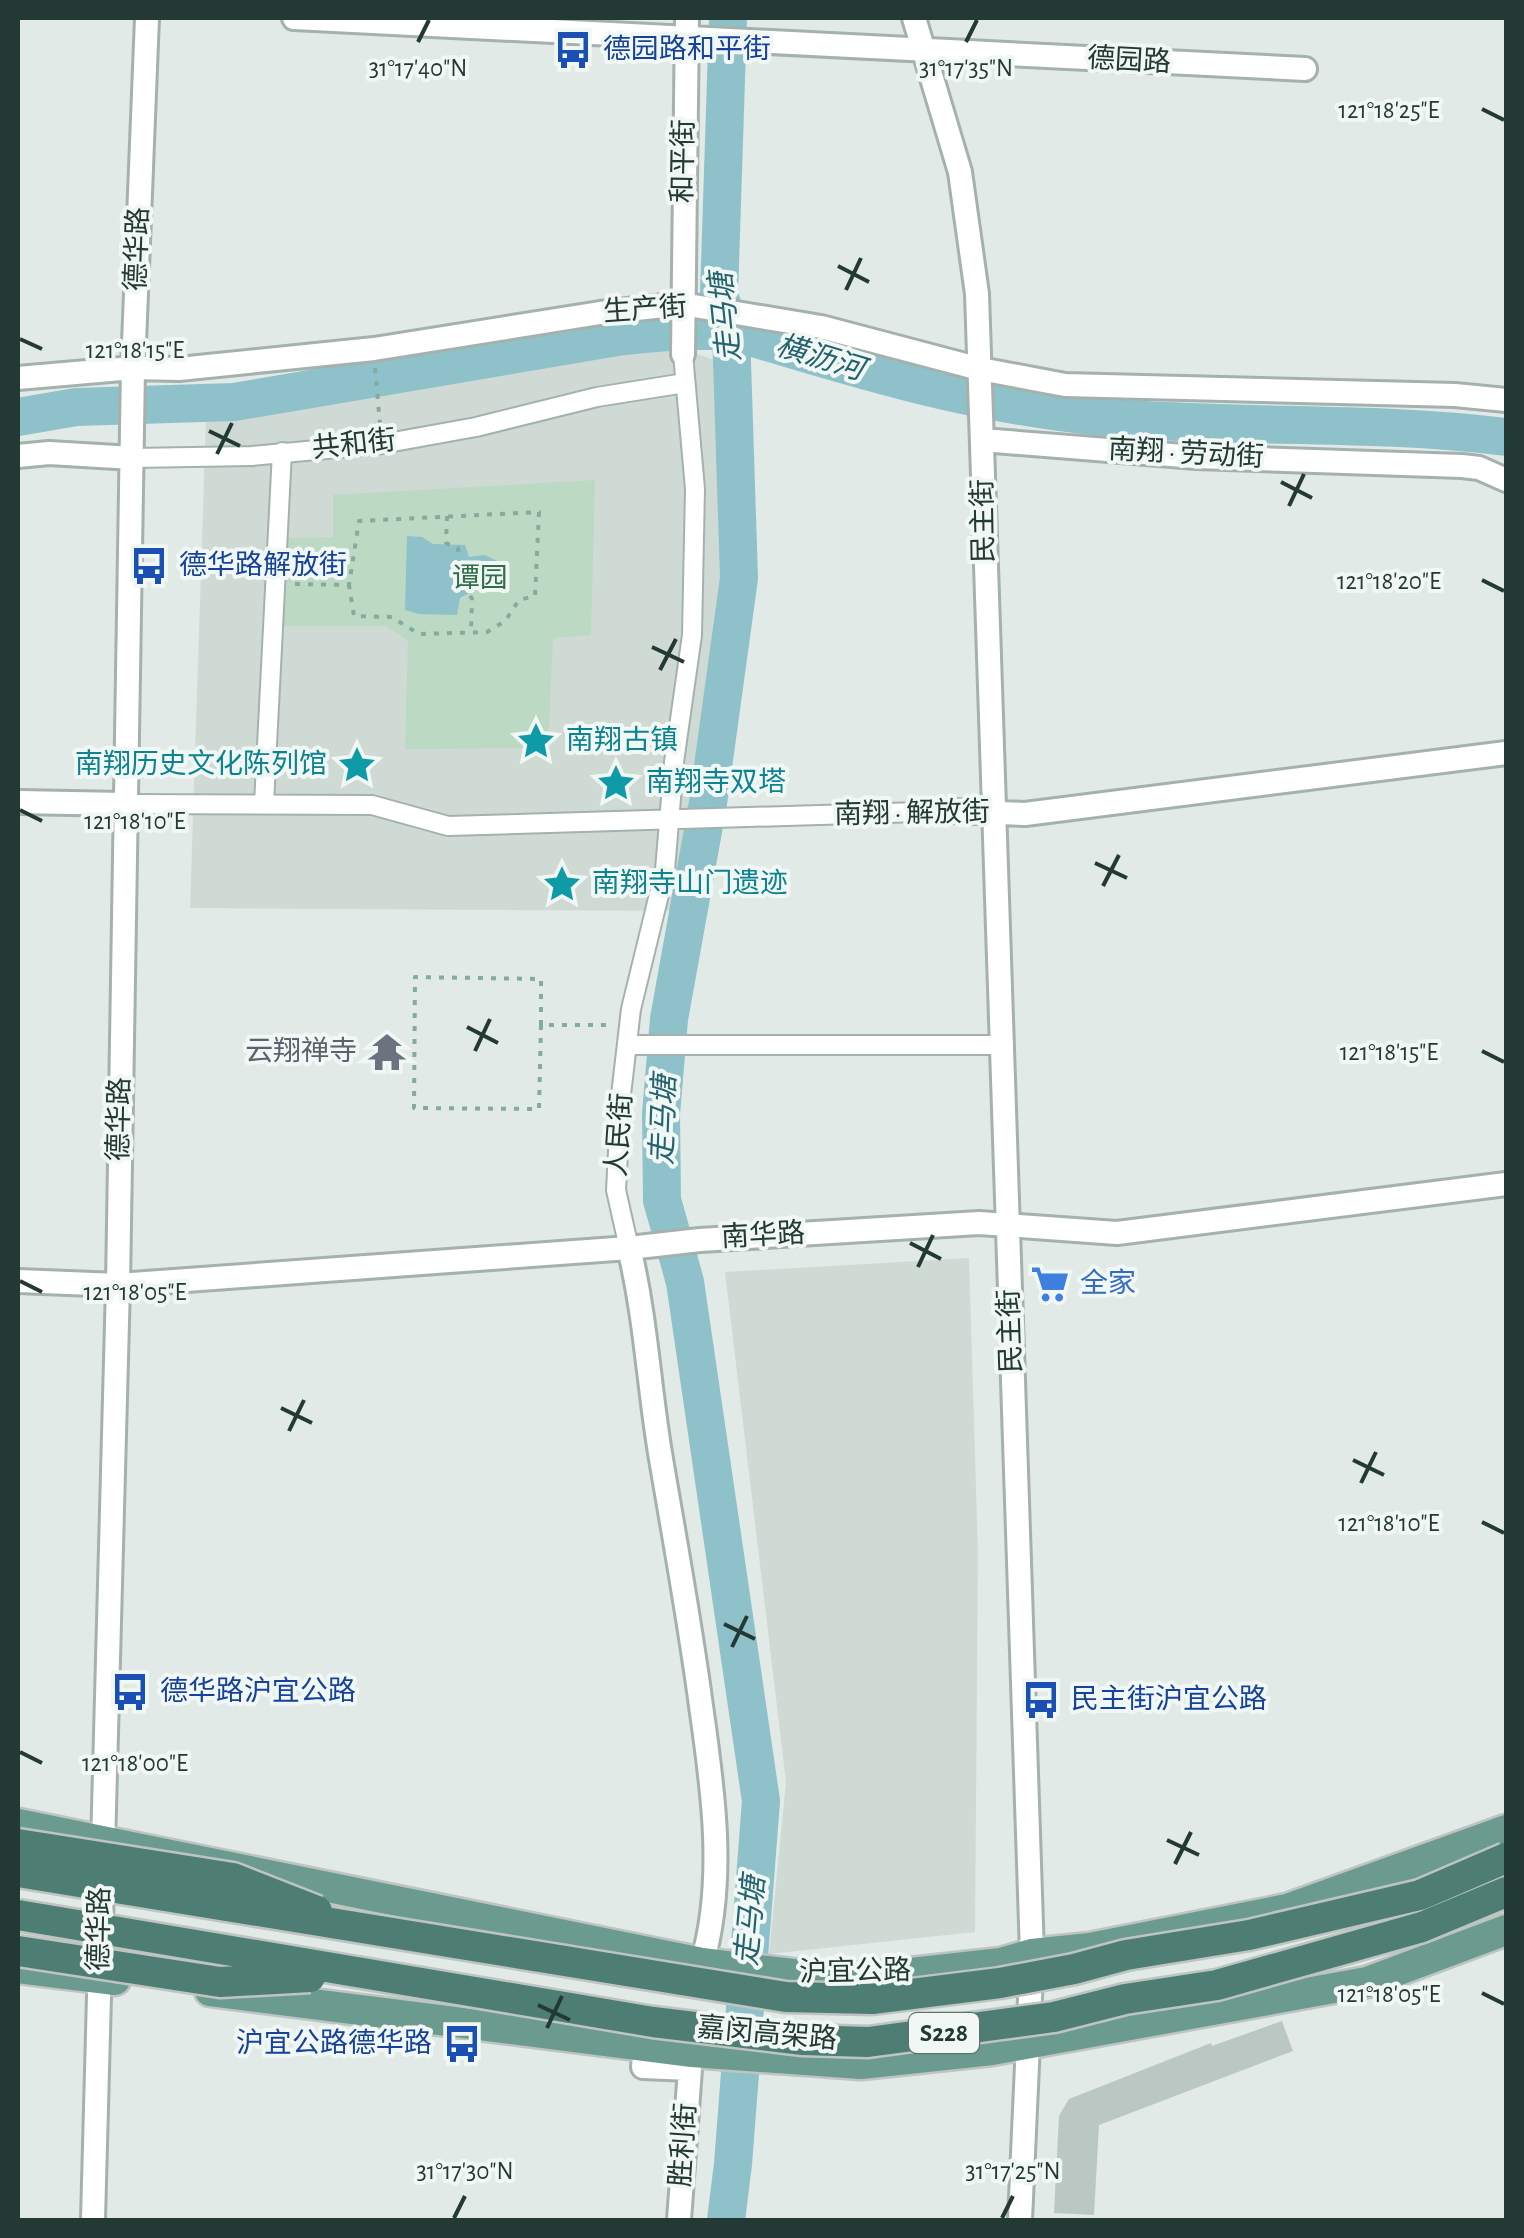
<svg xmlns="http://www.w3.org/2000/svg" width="1524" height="2238" viewBox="0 0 1524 2238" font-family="'Alegreya Sans','Noto Sans SC',sans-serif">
<rect width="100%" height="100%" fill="#e1eae6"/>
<path fill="#cfdad5" d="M672 344 719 362 750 457 703 770 677 911 190 908 206 418Z
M969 1258 978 1555 975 1932 769 1954 786 1782 725 1272Z"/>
<path fill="#bcd9c4" d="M595 480 591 635 553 638 548 748 405 749 408 641 386 626H284L288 538 333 537V495Z"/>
<path fill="#8ec1ca" d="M407 536 422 537 433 544 465 545 469 557 485 555 499 562V586L480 587 460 598 457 615 419 614 405 610Z"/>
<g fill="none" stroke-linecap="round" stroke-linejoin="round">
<path stroke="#8ec1ca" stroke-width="38" d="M18 417 76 407 234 402 617 337C656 332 693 330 731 331 854 369 974 405 1102 417 1237 429 1372 420 1506 437
M726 2220 733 2164 761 1801 685 1282 662 1200 661 1114 669 1019 708 803 739 578 731 331 719 295 728 18"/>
</g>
<path fill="#bac7c2" d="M1282 2021 1293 2051 1099 2125 1094 2215 1054 2213 1059 2116 1069 2099 1211 2043 1212 2046Z"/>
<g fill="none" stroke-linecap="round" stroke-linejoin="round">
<g stroke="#a4b1ad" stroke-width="22">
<path id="pedestrian" d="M133 458 252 456 382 444 476 427 597 397 685 383
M125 804 372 805 448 826 952 811
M264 804 282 452
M627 1045H1002
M629 1248 616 1190 621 1095 631 1009 665 870 674 762 692 635 695 489 683 354"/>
</g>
<g stroke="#a4b1ad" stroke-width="28">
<path id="minor" d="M294 18 1305 69
M914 18 960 172 977 294 1032 1954 1020 2220
M683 354 687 18
M18 378 133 368 179 369 374 349 600 313 682 304 821 327 980 369 1065 385 1455 395 1506 400
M982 440 1196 457 1462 466 1479 468 1506 480
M18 456 49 453 133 458
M18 802 125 804
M952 811 1025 814 1506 753
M629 1248C646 1318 649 1389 661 1459 675 1541 690 1623 701 1706 713 1789 726 1881 702 1963
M18 1281 118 1285 629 1248 700 1240 979 1223 1117 1233 1506 1184
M645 2047 643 2067 690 2069 679 2220
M93 2220 118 1285 133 368 147 18"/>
</g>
<g stroke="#bdc4c2" stroke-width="35">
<path id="primary" d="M18 1824 702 1963 801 1975 866 1978 1001 1963 1032 1954 1090 1948 1287 1909 1506 1830
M18 1968 115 1980
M210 1991 692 2052 861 2064 992 2050 1367 1982 1506 1930"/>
</g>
<path stroke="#84ab9e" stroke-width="4" stroke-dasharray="5 8" stroke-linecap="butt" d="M375 368 380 424
M447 516 446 543 458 548 459 563 466 573V588L472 599 471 633
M295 584 349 585 359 521 539 512 535 596 519 600 505 621 487 632 419 634 392 617 354 616 349 585
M541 1025 539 1109 414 1108 415 977 541 979V1025H609"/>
<use href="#pedestrian" stroke="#fff" stroke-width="18"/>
<use href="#minor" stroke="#fff" stroke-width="22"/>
<use href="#primary" stroke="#6a9b8e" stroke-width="30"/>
<g stroke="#bdc4c2" stroke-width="35" stroke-linecap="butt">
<path id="trunk-bridge" d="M18 1844 233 1878 317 1911
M18 1872 786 1997 872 1999 1000 1983 1074 1969 1126 1955 1249 1935 1420 1895 1506 1858
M18 1915 653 2022 803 2040 868 2042 1054 2017 1125 1999 1217 1985 1422 1927 1506 1892
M18 1951 220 1982 310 1977"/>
</g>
<use href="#trunk-bridge" stroke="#4e7e73" stroke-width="30"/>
</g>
<path fill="none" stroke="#233933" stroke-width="4" d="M418 42 429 20M966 42 977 20M1482 109 1504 120M838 266 869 282M846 290 861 258M20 339 42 349M209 431 240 446M217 454 232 423M1281 482 1312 498M1289 506 1304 474M1482 580 1504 591M652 647 684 662M660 670 676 639M20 810 42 821M1095 863 1127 878M1103 886 1119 855M467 1027 498 1043M475 1051 490 1019M1482 1051 1504 1062M910 1243 941 1259M918 1267 933 1235M20 1281 42 1292M281 1408 312 1423M289 1431 304 1400M1353 1460 1384 1475M1361 1483 1376 1452M1482 1522 1504 1533M724 1624 755 1639M732 1647 747 1616M20 1752 42 1763M1167 1840 1199 1855M1175 1864 1191 1832M1482 1993 1504 2004M538 2005 570 2020M547 2028 562 1996M454 2218 465 2196M1002 2218 1013 2196"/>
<defs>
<g id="bus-bare" transform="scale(3)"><path d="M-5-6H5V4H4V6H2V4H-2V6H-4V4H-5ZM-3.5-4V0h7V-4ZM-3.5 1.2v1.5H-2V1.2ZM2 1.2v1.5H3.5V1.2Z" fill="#1a4fb4" stroke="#f1f7f4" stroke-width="2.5" paint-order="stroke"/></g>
<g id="sight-bare" transform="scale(3)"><path d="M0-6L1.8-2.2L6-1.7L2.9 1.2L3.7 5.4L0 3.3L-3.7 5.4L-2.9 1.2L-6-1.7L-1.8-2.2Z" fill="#0f9aa8" stroke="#f1f7f4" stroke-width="2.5" paint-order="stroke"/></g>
<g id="temple-bare" transform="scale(3)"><path d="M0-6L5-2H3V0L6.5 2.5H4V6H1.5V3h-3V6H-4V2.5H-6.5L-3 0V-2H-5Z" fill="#6b7280" stroke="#f1f7f4" stroke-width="2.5" paint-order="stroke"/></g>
<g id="supermarket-bare" transform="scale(3)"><path d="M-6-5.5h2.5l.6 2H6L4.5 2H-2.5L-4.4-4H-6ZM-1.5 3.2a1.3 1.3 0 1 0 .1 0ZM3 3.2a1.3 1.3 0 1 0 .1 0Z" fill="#3f7fe0" stroke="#f1f7f4" stroke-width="2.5" paint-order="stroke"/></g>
</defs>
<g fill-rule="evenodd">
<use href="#bus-bare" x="573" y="50"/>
<use href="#bus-bare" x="149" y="566"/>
<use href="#sight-bare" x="536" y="741"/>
<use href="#sight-bare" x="357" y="765"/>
<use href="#sight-bare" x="616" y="783"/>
<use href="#sight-bare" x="562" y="884"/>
<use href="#temple-bare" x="387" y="1052"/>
<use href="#supermarket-bare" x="1050" y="1284"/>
<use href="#bus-bare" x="130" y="1692"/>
<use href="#bus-bare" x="1041" y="1700"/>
<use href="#bus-bare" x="462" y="2044"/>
</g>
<g text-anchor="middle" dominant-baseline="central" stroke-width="8" stroke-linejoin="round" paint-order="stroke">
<rect fill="#f1f7f4" stroke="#61726d" stroke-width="2.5" x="909" y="2013" width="70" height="40" rx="8"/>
<g font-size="25" font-weight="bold" fill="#233933">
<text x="944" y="2033">S228</text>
</g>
<g font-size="28" fill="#164399" stroke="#f1f7f4" text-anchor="start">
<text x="603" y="50">德园路和平街</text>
<text x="179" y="566">德华路解放街</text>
<text x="160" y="1692">德华路沪宜公路</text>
<text x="1071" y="1700">民主街沪宜公路</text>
<text x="432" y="2044" text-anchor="end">沪宜公路德华路</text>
</g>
<g font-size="28" fill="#233933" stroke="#f1f7f4">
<text transform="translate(1129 61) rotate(3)">德园路</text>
<text transform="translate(684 161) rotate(-89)">和平街</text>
<text transform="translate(138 249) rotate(-88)">德华路</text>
<text transform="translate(645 310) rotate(-4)">生产街</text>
<text transform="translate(354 445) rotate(-6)">共和街</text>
<text transform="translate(1186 454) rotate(3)">南翔 • 劳动街</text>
<text transform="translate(984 521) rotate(-91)">民主街</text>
<text transform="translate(912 814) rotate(-1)">南翔 • 解放街</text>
<text transform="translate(120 1119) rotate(-89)">德华路</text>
<text transform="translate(620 1135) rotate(-86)">人民街</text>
<text transform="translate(763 1236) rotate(-3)">南华路</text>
<text transform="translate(1011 1331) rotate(-92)">民主街</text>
<text transform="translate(100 1929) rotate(-89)">德华路</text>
<text transform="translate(855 1972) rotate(-1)">沪宜公路</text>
<text transform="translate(767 2034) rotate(5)">嘉闵高架路</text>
<text transform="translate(684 2145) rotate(-86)">胜利街</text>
</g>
<g font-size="28" fill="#316c48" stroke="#f1f7f4">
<text x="480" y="579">谭园</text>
</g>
<g font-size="28" fill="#0d838f" stroke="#f1f7f4" text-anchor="start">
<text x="566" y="741">南翔古镇</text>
<text x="327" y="765" text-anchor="end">南翔历史文化陈列馆</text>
<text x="646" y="783">南翔寺双塔</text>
<text x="592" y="884">南翔寺山门遗迹</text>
</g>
<g font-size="28" fill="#5b616d" stroke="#f1f7f4" text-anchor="end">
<text x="357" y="1052">云翔禅寺</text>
</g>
<g font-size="28" fill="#366cbe" stroke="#f1f7f4" text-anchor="start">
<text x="1080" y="1284">全家</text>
</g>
<g font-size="30" font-style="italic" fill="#23636f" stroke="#f1f7f4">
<text transform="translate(726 317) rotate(-96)">走马塘</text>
<text transform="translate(820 358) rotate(17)">横沥河</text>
<text transform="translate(664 1120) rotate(-88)">走马塘</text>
<text transform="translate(751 1921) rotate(-85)">走马塘</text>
</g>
</g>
<g font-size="25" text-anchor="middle" fill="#233933" stroke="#f1f7f4" stroke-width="8" stroke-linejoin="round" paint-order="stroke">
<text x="418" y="76">31°17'40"N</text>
<text x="966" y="76">31°17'35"N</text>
<text x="1389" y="118">121°18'25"E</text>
<text x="135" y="358">121°18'15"E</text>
<text x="1389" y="589">121°18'20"E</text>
<text x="135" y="829">121°18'10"E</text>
<text x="1389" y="1060">121°18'15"E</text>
<text x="135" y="1300">121°18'05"E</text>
<text x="1389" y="1531">121°18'10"E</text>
<text x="135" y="1771">121°18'00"E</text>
<text x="1389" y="2002">121°18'05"E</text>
<text x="465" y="2179">31°17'30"N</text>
<text x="1013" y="2179">31°17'25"N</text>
</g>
<rect width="1524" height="2238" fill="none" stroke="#233933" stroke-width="40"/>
</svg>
